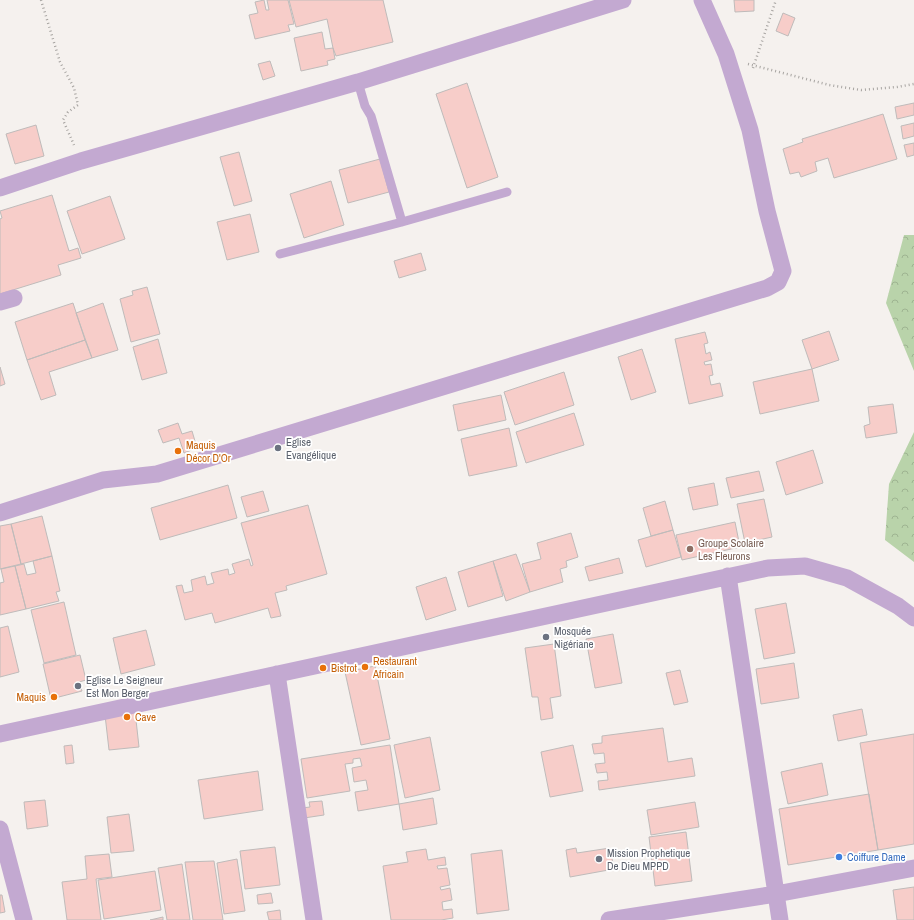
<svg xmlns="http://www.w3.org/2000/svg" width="914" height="920" viewBox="0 0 914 920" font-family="'Archivo Narrow',sans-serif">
<defs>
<pattern id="forest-crowns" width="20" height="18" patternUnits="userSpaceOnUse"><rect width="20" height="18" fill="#b9d3aa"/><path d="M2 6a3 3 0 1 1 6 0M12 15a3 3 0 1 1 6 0" fill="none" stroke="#9eb491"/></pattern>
</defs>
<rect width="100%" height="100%" fill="#f5f1ee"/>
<path fill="url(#forest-crowns)" d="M904 235H914V371L886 303Z
M914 432V562L885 540 889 484Z"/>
<path fill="#f7cdc9" stroke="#bfbbba" d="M264 0 266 10H269L267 0H288L294 24 288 25 290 31 255 39 249 15 258 13 255 2Z
M289 0H383L393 42 336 56 333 48 327 19 296 27Z
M734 0H754V11L735 12Z
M783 13 795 18 788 36 776 31Z
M322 32 325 49 333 48 335 59 327 61 328 65 301 71 294 38Z
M270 61 275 76 263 80 258 64Z
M467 83 498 177 467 188 436 94Z
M914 103V115L897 119 895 107Z
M883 114 897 159 834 178 828 158 815 162 817 171 801 177 799 172 790 174 783 149 803 142 802 139Z
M914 123V136L903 139 901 126Z
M36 125 44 156 15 164 6 134Z
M914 143V155L907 157 904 145Z
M239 152 252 201 234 206 220 157Z
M380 159 389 192 348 203 339 170Z
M331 181 344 225 304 238 290 194Z
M52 195 69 251 78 248 81 258 58 265 61 275 0 294V219L2 218 0 211Z
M110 196 125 239 82 254 67 211Z
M250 214 259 252 227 260 217 222Z
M421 253 426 270 399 278 394 261Z
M147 287 160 334 131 342 120 299 133 295 132 291Z
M73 303 85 340 27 360 15 322Z
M103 303 118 350 92 358 76 313Z
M829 331 839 360 812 369 802 340Z
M705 332 708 343 704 344 706 354 710 352 712 360 704 362 705 365 711 364 713 375 709 376 711 385 720 383 723 396 689 404 675 339Z
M158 339 167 373 142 380 133 347Z
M85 340 92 358 49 372 56 395 41 400 27 360Z
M642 349 656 392 631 400 618 357Z
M0 367 5 384 0 386Z
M812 369 819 401 760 414 753 382Z
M564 372 574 405 515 425 504 392Z
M501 395 506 420 458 431 453 405Z
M893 404 897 433 866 438 864 426 870 424 868 407Z
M574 413 584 445 526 463 516 432Z
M178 423 182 434 192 431 197 448 184 453 179 438 163 443 158 430Z
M509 428 517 466 469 476 461 439Z
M813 450 823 483 786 495 776 462Z
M759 471 764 491 731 498 726 478Z
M714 483 718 505 693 510 688 488Z
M228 485 237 518 160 540 151 508Z
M263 491 269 511 247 517 241 497Z
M764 499 772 537 745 543 737 504Z
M665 501 673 530 651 536 643 508Z
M308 505 327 574 286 586 287 590 275 593 281 616 271 618 268 608 215 623 212 613 185 620 176 586 182 585 184 593 193 591 191 580 205 576 207 585 214 583 211 573 228 569 229 575 235 573 232 564 249 559 251 566 253 565 241 523Z
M42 516 52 556 21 564 11 524Z
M735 522 740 547 682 560 676 535Z
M11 524 21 564 0 569V526Z
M673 530 681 557 646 567 638 540Z
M571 533 578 557 566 561 567 567 560 569 563 582 530 592 522 564 541 559 537 543Z
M516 554 530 592 506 601 493 561Z
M52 556 60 591 56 592 59 601 26 609 15 566 24 564 27 575 36 573 33 561Z
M619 558 623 573 589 581 585 567Z
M493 561 503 596 468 607 458 572Z
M15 566 26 609 0 615V583L4 582 1 569Z
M446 577 456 610 426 620 416 587Z
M64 602 76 655 44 663 31 610Z
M786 603 795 653 764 659 755 609Z
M8 626 19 672 0 677V628Z
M146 630 155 665 121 674 113 638Z
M613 634 622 683 595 688 586 639Z
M554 644 561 696 550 698 553 718 541 720 538 697H532L525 648Z
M80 655 86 680 79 682 82 691 51 699 43 664Z
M794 663 799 698 761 704 756 669Z
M375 666 390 739 361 745 345 672Z
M680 670 688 702 674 705 666 673Z
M862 709 867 735 838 741 833 715Z
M135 711 139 747 109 750 105 715Z
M663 728 668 762 692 758 695 776 599 790 598 781 608 780 607 772 597 773 595 764 605 763 604 753 594 754 592 744 602 743V736Z
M914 734V844L878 850 860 743Z
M430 737 440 790 405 798 394 745Z
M72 745 74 763 66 764 64 746Z
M390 745 399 804 358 811 355 792 368 790 366 780 354 782 352 768 362 766 360 758 353 759V763L345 764 350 791 307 798 301 759Z
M573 745 583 791 550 797 541 752Z
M822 763 828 795 788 804 781 772Z
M258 771 263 810 204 819 198 780Z
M869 794 878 850 788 865 779 809Z
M433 798 437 824 403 830 399 804Z
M45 800 48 826 27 829 24 802Z
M322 801 324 815 304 818 302 808 310 807 309 802Z
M695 802 699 827 651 835 647 810Z
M129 814 134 851 111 853 107 817Z
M686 832 692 881 655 886 649 837Z
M275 847 280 885 245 889 240 851Z
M576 848 577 853 610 848 614 869 570 877 566 850Z
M426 849 428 860 445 857 446 865 437 866 438 869 447 868 450 885 440 887 441 890 450 888 452 900 442 902 443 910 452 909 453 918 441 920H391L383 866 408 862 406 852Z
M502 850 509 910 477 914 471 854Z
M109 854 112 877 96 879 101 920H67L62 882 87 879 85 856Z
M237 859 245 911 224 914 217 863Z
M214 861 223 920H193L185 862Z
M182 864 190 920H167L158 868Z
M155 871 161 910 104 919 98 880Z
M914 887V920H897L893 890Z
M271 893 273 903 258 904 257 895Z
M0 895H2L5 912 0 913Z
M280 910 281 920H269L267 912Z
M163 917V920H150Z"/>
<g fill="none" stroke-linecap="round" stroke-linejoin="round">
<path stroke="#a7a4a1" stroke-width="2.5" stroke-dasharray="1 3" stroke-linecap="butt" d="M41 0 60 62 74 88 78 105 68 112 63 120 74 145
M748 64 829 85 861 90 897 87 914 84
M753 68 776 0"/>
<path stroke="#c3a9d1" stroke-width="9" d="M358 82 365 106 371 116 402 222
M280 254 402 222 507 192"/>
<path stroke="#c3a9d1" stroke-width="17" d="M0 188 81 161 358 82 623 0
M0 302 14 298
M0 513 103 480 157 474 767 288 778 282 783 271 767 211 750 130 726 54 702 0
M728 576 780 920
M277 674 314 920
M0 734 768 568 805 566 847 578 898 606 914 618
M0 829 24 920
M609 920 776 894 914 868"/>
</g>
<g fill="#6b7280" stroke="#fff" stroke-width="1.5">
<circle cx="278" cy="448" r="4"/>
<circle cx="546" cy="637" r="4"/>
<circle cx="78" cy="686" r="4"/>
<circle cx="599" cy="859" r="4"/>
</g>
<g fill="#e8710a" stroke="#fff" stroke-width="1.5">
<circle cx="178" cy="451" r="4"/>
<circle cx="365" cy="667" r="4"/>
<circle cx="323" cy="668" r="4"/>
<circle cx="54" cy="697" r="4"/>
<circle cx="127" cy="717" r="4"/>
</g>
<circle fill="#8d6e63" stroke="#fff" stroke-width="1.5" cx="690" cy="549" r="4"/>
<circle fill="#3f7fe0" stroke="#fff" stroke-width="1.5" cx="839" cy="857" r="4"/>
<g text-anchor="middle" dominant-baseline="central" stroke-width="3.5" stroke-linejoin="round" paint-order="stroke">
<g font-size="11" fill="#5b616d" stroke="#fff" text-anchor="start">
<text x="286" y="442">Eglise<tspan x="286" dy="13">Evangélique</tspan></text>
<text x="554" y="631">Mosquée<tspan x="554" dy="13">Nigériane</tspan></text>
<text x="86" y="680">Eglise Le Seigneur<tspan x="86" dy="13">Est Mon Berger</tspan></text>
<text x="607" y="853">Mission Prophetique<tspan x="607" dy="13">De Dieu MPPD</tspan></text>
</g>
<g font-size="11" fill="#c56008" stroke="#fff" text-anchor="start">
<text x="186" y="445">Maquis<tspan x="186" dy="13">Décor D'Or</tspan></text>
<text x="373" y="661">Restaurant<tspan x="373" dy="13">Africain</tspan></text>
<text x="331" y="668">Bistrot</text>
<text x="46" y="697" text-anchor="end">Maquis</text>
<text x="135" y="717">Cave</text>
</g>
<g font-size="11" fill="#785e54" stroke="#fff" text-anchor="start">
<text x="698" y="543">Groupe Scolaire<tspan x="698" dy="13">Les Fleurons</tspan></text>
</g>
<g font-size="11" fill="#366cbe" stroke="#fff" text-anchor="start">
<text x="847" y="857">Coiffure Dame</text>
</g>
</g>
</svg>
